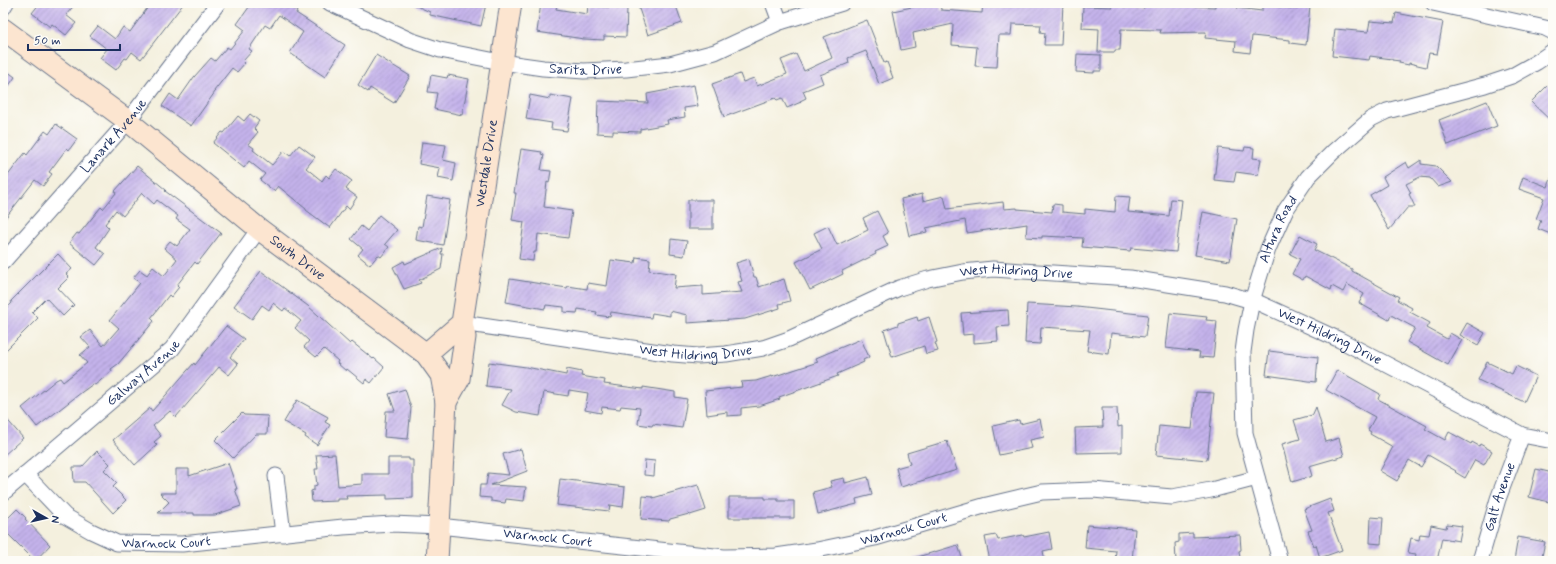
<svg xmlns="http://www.w3.org/2000/svg" width="1556" height="564" viewBox="0 0 1556 564" font-family="Mynerve,sans-serif">
<defs>
<pattern id="building-hatch" width="6" height="6" patternUnits="userSpaceOnUse"><rect width="6" height="6" fill="#c5b3eb"/><path d="M-1 1l2-2M0 6l6-6M5 7l2-2" fill="none" stroke="#9f92c2"/></pattern>
</defs>
<rect width="100%" height="100%" fill="#fdfcf7"/>
<filter id="ink" filterUnits="userSpaceOnUse"><feTurbulence type="fractalNoise" baseFrequency=".025" numOctaves="2"/><feDisplacementMap in="SourceGraphic" scale="8" xChannelSelector="R" yChannelSelector="G"/><feConvolveMatrix kernelMatrix="1 2 1 2 8 2 1 2 1" color-interpolation-filters="sRGB"/></filter>
<filter id="wash" filterUnits="userSpaceOnUse"><feTurbulence type="fractalNoise" baseFrequency=".012" numOctaves="4" result="noise"/><feDisplacementMap in="SourceGraphic" scale="16" xChannelSelector="R" yChannelSelector="G"/><feGaussianBlur stdDeviation="0.9" result="paint"/><feColorMatrix in="noise" values="0 0 0 0 0 0 0 0 0 0 0 0 0 0 0 0 0 1.4 0 .05"/><feComposite in="paint" operator="in"/></filter>
<g filter="url(#wash)">
<rect width="100%" height="100%" fill="#f4f0de"/>
<g id="blocks">
<path fill="url(#building-hatch)" d="M40 3H76L66 15 76 23 66 35 52 24 50 27 32 13Z
M151 3H184L141 59 132 52 127 59 125 58 116 70 100 58 107 49 90 36 98 26 115 39 123 27 130 32Z
M252 3H285L297 11 296 13 345 45 325 77 290 53 303 32 279 15 270 28 265 25 249 49 252 51 243 61 245 63 237 72 232 68 214 91 215 92 191 126 162 106 170 94 178 100 194 77 211 58 215 61 227 47 230 49 245 30 237 24Z
M410 3H479L486 4 481 26 430 15V12Z
M541 3 557 5 556 9 587 14 588 6 627 8 626 37 604 36V40L584 39 537 32Z
M637 3H675L682 23 648 35Z
M931 3H940L941 10 982 13 983 3H1063L1061 45H1044L1045 33 1040 32 1041 25 1012 24 1011 35H999L997 67 975 66 977 47 952 45 953 24 913 33 915 47 901 50 893 11Z
M1112 4 1124 5V7L1144 8V4L1215 7V4L1237 6V8L1262 11V5L1298 9V5L1310 6 1306 45 1290 43V40L1252 36 1250 53 1235 51 1236 41 1205 38 1206 32 1160 33 1161 30 1121 29 1120 50H1115V52H1098L1099 29 1082 28 1083 6 1112 7Z
M1396 13 1443 22 1437 54 1429 53 1426 67 1409 63V65L1399 63 1400 61 1392 60V59L1370 56 1369 60 1332 56 1335 29 1368 32 1370 21 1394 23Z
M867 20 884 63 887 62 893 78 879 84 866 51 848 58 849 63 820 75 823 83 803 91 806 98 800 101 801 102 787 108 782 98 777 100 775 98 724 117 712 84 740 74 743 82 754 78 757 86 787 74 781 60 796 54 804 71 832 58 824 37Z
M1077 54 1101 55V71H1094V73L1076 72Z
M376 55 410 76 394 103 370 88 368 92 358 85Z
M3 68 15 77 3 94Z
M431 75 447 78 448 75 469 79 462 115 434 109 437 93 428 92Z
M1553 80V123L1531 102Z
M694 85 698 106 684 108 685 117 667 120 668 124 640 129V132L613 131V134L597 133 598 101 648 103 647 94Z
M530 95 550 99V95L573 99 567 131 551 129 552 123 526 119Z
M1487 101 1497 126 1448 145 1439 120Z
M250 114 259 121 254 128 258 132 248 144 254 148 253 150 272 165 284 151 290 156 299 145 315 157 306 168 322 181 326 175 329 178 336 169 352 181 346 189 357 197 349 209 346 206 330 228 306 210V209L278 186 274 191 260 180 265 174 249 161 244 168 213 143 222 132 224 133 238 116 244 121Z
M56 124 77 139 69 150 67 148 49 172 52 174 43 186 35 180 3 221V182L25 153 27 155 45 131 49 134Z
M422 142 446 145 443 160 456 163 453 181 438 178 440 168 419 164Z
M1245 147 1254 148 1253 158 1261 159 1258 175 1236 172 1234 182 1214 180 1218 148 1244 151Z
M521 149 542 152 541 154 544 155 541 170 551 171 549 183 547 182 544 207 572 211 568 238 538 234 536 252H534L533 261 519 259 524 222 512 220 516 193H514Z
M1421 160V164L1436 166 1452 182 1438 187 1430 178 1420 177 1406 184 1411 193 1409 194 1415 207H1408L1389 230 1370 195 1387 185 1383 177 1406 162 1409 168Z
M137 166 166 190 165 191 221 233 197 264 195 262 177 285 179 287 171 297 169 295 151 318 154 321 118 364 111 369 112 371 95 385 93 384 82 392 37 427 22 408 56 380 60 378 63 382 87 363 80 355 90 347 81 337 90 330 103 346 119 328 110 320 140 283 133 278 140 270 147 275 153 267 164 276 177 259 164 248 170 241 177 246 190 229 176 219 178 216 157 200 154 204 142 193 123 216 116 210 105 224 109 228 96 247 105 254 96 265 69 243 77 233 79 234 101 207 103 209 116 193 115 191Z
M1552 176H1553V235L1538 229 1541 220 1536 219 1544 198 1519 189 1523 177 1548 187Z
M922 194 923 201 944 196 947 209 1003 202 1004 209 1017 208V209L1052 212 1053 204 1062 205V212L1085 214V209L1115 212 1116 196 1130 197 1128 212 1169 216 1171 199 1182 200 1176 252 1131 248 1130 251 1082 247 1083 238 1042 236V238L1026 237 1027 224 967 233 965 220 926 228 927 232 909 236 901 199Z
M427 196 450 200 443 245 416 240 418 226 422 227Z
M688 200H713V229H688Z
M877 211 888 233 883 236 888 246 875 252 876 254 842 271 843 274 810 290 796 262 822 249 814 233 828 226 837 245 868 230 863 218Z
M1203 212 1237 219 1230 261 1195 255Z
M379 215 397 230 385 244 389 247 381 257 378 255 370 265 358 255 363 249 351 239 361 226 367 231Z
M1300 235 1317 244 1314 250 1352 269V271L1399 297 1397 300 1412 308 1410 312 1430 323 1427 328 1447 339 1450 333 1462 340 1448 365 1407 342 1415 328 1391 315 1389 320 1359 303 1364 294 1347 284 1343 292 1332 286 1331 290 1305 276 1303 280 1292 274 1300 259 1290 254Z
M671 239 687 241 684 256 670 254Z
M442 248 441 254H443L441 269 419 280 421 283 404 289 393 267 404 261 405 264Z
M58 254 72 269 66 274 69 277 58 288 74 305 63 316 46 298 32 312 38 318 3 353V312L12 303 11 301Z
M636 257 650 259 649 270 676 274 674 288 703 286V295L742 292 738 282 742 281 736 263 749 259 754 277H756L759 287 784 279 790 301 779 304 780 308 745 319 687 323V315L670 311V316L652 313 651 318 611 312 610 317 596 315 597 312 578 309 577 313 564 312V307L546 305 545 309 506 302 510 279 567 288 568 286 587 289 588 283 607 286 611 260 635 263Z
M261 271 308 306 350 344 352 342 373 359 374 358 384 367 371 383 366 379 364 383 347 369 346 371 337 363 338 361 324 349 316 357 304 347 309 341 295 328 301 321 285 308 283 311 273 303 269 310 262 305 252 319 234 306Z
M1027 304 1077 307 1148 315 1145 337 1111 333 1109 354 1087 351 1090 330 1041 327 1040 344 1025 343Z
M1008 310 1009 326 997 327 998 341 974 343V334L963 335 961 313Z
M1170 313 1207 317 1206 320 1217 321 1213 358 1199 357 1200 352 1166 348Z
M917 317 918 321 929 317 937 342 935 343 938 351 926 354 924 346 892 357 884 330 898 325V323Z
M1467 323 1485 333 1478 345 1460 335Z
M226 326 244 339 230 357 238 364 229 375 219 367 176 417 170 411 153 426 161 436 154 442 157 445 135 465 113 440 150 408 152 411 194 363 195 365Z
M861 339 869 357 863 360 864 362 837 374 838 376 779 397 780 399 759 406 741 408V415L727 416V412L707 415 705 391 742 387 741 382 756 381 772 376V377L818 362 816 358Z
M1269 351 1318 357 1316 382 1266 375Z
M489 362 526 367 566 375 567 369 582 372 581 376 605 380 604 384 643 389V387L675 392V397L687 399 682 428 653 424 652 426 638 424 640 408 621 406 620 409 602 407 601 413 585 410 588 393 569 390 568 396 544 392 540 416 516 412 502 405 511 389 486 386Z
M1487 362 1512 374 1516 366 1536 376 1524 402 1478 380Z
M1337 370 1380 394 1378 399 1427 426 1425 429 1445 440 1449 432 1471 444 1472 442 1479 446 1480 444 1492 451 1484 465 1475 460 1465 478 1455 472 1456 471 1428 455 1421 467 1409 460 1397 481 1380 471 1393 447 1370 434 1371 432 1368 430 1375 417 1326 390Z
M405 389 411 408 408 439 384 437 386 411H395L389 394Z
M1196 392 1214 393 1207 460 1156 455 1159 426 1192 429Z
M297 400 328 417 325 422 330 425 317 445 305 437 306 435 284 422Z
M1316 407 1326 442 1339 438 1344 456 1309 466 1312 476 1292 482 1282 444 1300 439 1294 420 1312 415V416Z
M1102 408H1117L1118 427 1122 426V452L1076 453 1075 428 1103 427Z
M242 413 244 415 268 416 267 434H256L233 458 215 440Z
M3 415 23 438 3 456Z
M1040 419 1044 437 1030 440 1032 448 999 455 993 426 1019 420 1020 424Z
M947 441 957 470 901 487 896 468 910 464 907 453Z
M521 449 527 471 491 485 526 487 524 501 506 499 505 503 491 501V498L479 497 480 485H486L488 473 509 475 503 454Z
M97 451 110 464 104 470 117 483 113 487 126 500 113 513 85 482H74L73 467H82Z
M335 454 338 486 362 484V474H388V458H409V460H413V498L387 499V495L346 496 347 499H337V501L312 502 311 491 314 490V486L317 485 315 469H318L316 455Z
M645 460 655 461 654 476 644 475Z
M228 463 237 489H235L241 506 215 515H194V513H158L169 502 160 493H176V469H189V476Z
M1536 469 1553 473V502L1549 501V502L1529 497Z
M868 477 872 495 856 499 857 504 818 514 813 492 832 487 830 481 844 478 845 483Z
M560 479 625 487 623 507 610 505 609 511 557 505Z
M698 485 706 510 690 515 689 514 670 519 669 521 641 519 643 496 653 497V498Z
M729 497H765V499H778V501H794V518H729Z
M1330 499 1334 511 1328 513 1342 550 1320 558 1316 545 1314 546 1308 531 1312 530 1304 509Z
M17 509 26 518 25 519 50 545 35 561 3 529V523Z
M1371 517 1383 518 1381 544 1370 543Z
M1447 524 1462 526 1459 541 1442 538 1437 561 1415 559 1416 554 1408 553 1411 538 1419 540 1420 534 1429 535 1431 525 1446 528Z
M1087 525 1135 529 1132 561H1115L1116 551 1085 548Z
M1049 532 1052 549 1043 551 1045 561H990L985 537 996 535 998 540 1023 535 1024 537Z
M1193 533V537L1240 535 1241 550 1239 551 1240 558 1176 561 1175 543 1179 542V534Z
M1518 537 1545 542 1541 561H1514Z
M958 545 963 561H915L914 558Z"/>
</g>
</g>
<g filter="url(#ink)">
<use href="#blocks" fill-opacity="0" stroke="#67738b" stroke-width="1"/>
<g fill="none" stroke-linecap="round" stroke-linejoin="round">
<g stroke="#67738b" stroke-width="17">
<g id="street">
<path id="s1" d="M330 3 410 40 440 50 501 62 543 68 584 71 626 69 670 64 715 52 780 22 842 3"/>
<path d="M773 3 780 22"/>
<path d="M1433 3 1545 28 1553 32"/>
<path d="M3 8 6 3"/>
<path id="s2" d="M3 262 128 121 218 3"/>
<path id="s3" d="M462 323 673 354 698 356 726 354 763 348 789 339 899 288 928 279 963 272 993 269 1130 278 1225 293 1259 303 1340 340 1522 435 1553 441"/>
<path id="s4" d="M25 474 65 516 91 531 117 543 182 544 343 527 392 524 439 526 724 557 776 556 817 550 875 538 987 505 1042 492 1093 490 1172 497 1211 490 1257 478"/>
<path d="M276 476 283 534"/>
<path id="s5" d="M3 493 172 349 259 229"/>
<path id="s6" d="M1280 561 1245 433 1243 352 1246 330 1252 301 1268 249 1285 211 1308 177 1333 152 1371 119 1387 111 1485 85 1512 76 1537 62 1553 51"/>
<path id="s7" d="M1480 561 1498 499 1522 435"/>
</g>
</g>
<g stroke="#67738b" stroke-width="23">
<g id="secondary">
<path id="s8" d="M3 29 128 121 259 229 426 354 441 375 446 402 437 561"/>
<path id="s9" d="M426 354 462 323 511 3"/>
<path d="M446 402 459 379 465 337 462 323"/>
</g>
</g>
<use href="#street" stroke="#fff" stroke-width="15"/>
<use href="#secondary" stroke="#fce5d0" stroke-width="21"/>
</g>
</g>
<g text-anchor="middle" dominant-baseline="central" stroke-width="3" stroke-linejoin="round" paint-order="stroke">
<g font-size="14" fill="#1b2f5e" stroke="#fdfcf7">
<text stroke="none"><textPath href="#s1" startOffset="267">Sarita Drive</textPath></text>
<text stroke="none"><textPath href="#s2" startOffset="168">Lanark Avenue</textPath></text>
<text stroke="none"><textPath href="#s9" startOffset="209">Westdale Drive</textPath></text>
<text stroke="none"><textPath href="#s6" startOffset="342">Altura Road</textPath></text>
<text stroke="none"><textPath href="#s8" startOffset="373">South Drive</textPath></text>
<text stroke="none"><textPath href="#s3" startOffset="572">West Hildring Drive</textPath></text>
<text stroke="none"><textPath href="#s3" startOffset="896">West Hildring Drive</textPath></text>
<text stroke="none"><textPath href="#s3" startOffset="236">West Hildring Drive</textPath></text>
<text stroke="none"><textPath href="#s5" startOffset="185">Galway Avenue</textPath></text>
<text stroke="none"><textPath href="#s7" startOffset="67">Galt Avenue</textPath></text>
<text stroke="none"><textPath href="#s4" startOffset="909">Warnock Court</textPath></text>
<text stroke="none"><textPath href="#s4" startOffset="549">Warnock Court</textPath></text>
<text stroke="none"><textPath href="#s4" startOffset="166">Warnock Court</textPath></text>
</g>
</g>
<rect width="1556" height="564" fill="none" stroke="#fdfcf7" stroke-width="16"/>
<g transform="translate(46 518) rotate(98)" stroke="#fdfcf7" stroke-width="3" paint-order="stroke">
<path d="M0-3L7 15L0 10L-7 15Z" fill="#1b2f5e"/>
<text y="-6" font-size="11" font-weight="bold" text-anchor="middle" fill="#1b2f5e">N</text>
</g>
<path d="M28 44v6h92v-6" fill="none" stroke="#1b2f5e" stroke-width="2"/>
<text x="34" y="44" font-size="12" fill="#1b2f5e" stroke="#fdfcf7" stroke-width="3" paint-order="stroke">50 m</text>
</svg>
